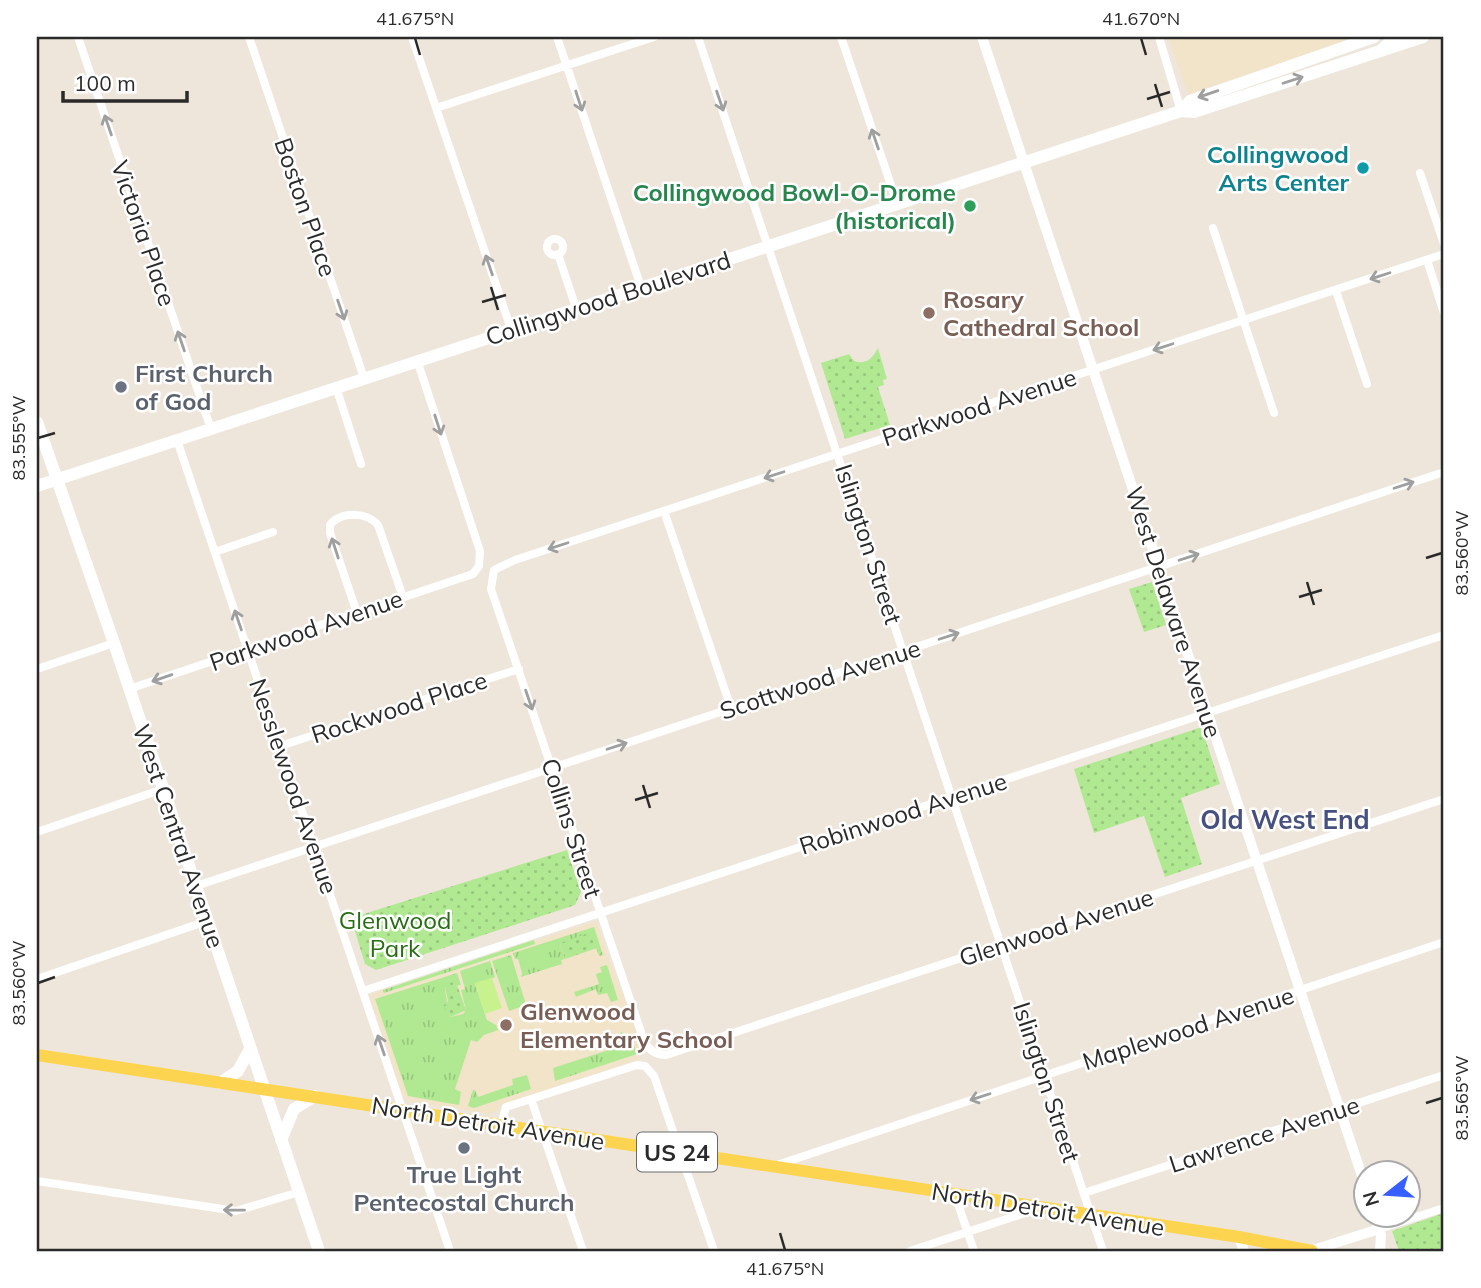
<svg xmlns="http://www.w3.org/2000/svg" width="1481" height="1288" viewBox="0 0 1481 1288" font-family="Mulish,sans-serif">
<defs>
<pattern id="grass-tufts" width="24" height="20" patternUnits="userSpaceOnUse" patternTransform="scale(1.75)"><rect width="24" height="20" fill="#b1e992"/><path d="M3 7l-1-3M5 7V3M7 7l1-3M15 17l-1-3M17 17v-4M19 17l1-3" fill="none" stroke="#98c87e"/></pattern>
<pattern id="park-dots" width="8" height="8" patternUnits="userSpaceOnUse" patternTransform="scale(1.75)"><rect width="8" height="8" fill="#b1e992"/><path d="M2 2h.1M6 6h.1" fill="none" stroke="#98c87e" stroke-width="1.8" stroke-linecap="round"/></pattern>
</defs>
<rect width="100%" height="100%" fill="#eee6db"/>
<path fill="#f1e4c9" d="M1168 37H1351L1343 42 1188 94Z
M596 921 643 1051 637 1060 502 1104 497 1111 490 1114 413 1102 404 1099 370 997 371 994Z"/>
<path fill="url(#grass-tufts)" d="M594 927 603 955 599 956 596 948 560 943 565 959 561 960 562 964 521 977 522 973 518 959H515L513 953Z
M534 940 535 944 384 993 383 990Z
M511 955 526 1005 509 1011 492 961Z
M490 961 495 977 475 984 487 1020 496 1025 498 1030 484 1035 477 1042 471 1040 455 1089 461 1092 459 1105 408 1096 375 999 457 973 461 985 445 987V990L450 1017 463 1014 466 1010 461 990 465 989 460 971Z
M607 965 618 1000 611 1002 607 993 598 995 596 989 576 997 574 992 599 984 596 974 602 972 600 967Z
M622 1032 624 1035 630 1033 637 1054 555 1081 553 1068 621 1046 618 1034Z
M527 1075 531 1089 474 1108 468 1106 473 1090H475L478 1097 513 1085 512 1079Z"/>
<path fill="url(#park-dots)" d="M878 348 887 379 883 380 884 385 878 387 890 425 845 439 821 363 849 354 854 361C866 365 872 359 878 348Z
M1152 582 1166 625 1144 632 1129 589Z
M1199 728 1202 729 1220 784 1181 798 1202 864 1165 877 1144 816 1094 833 1074 769Z
M567 850 581 892 575 905 376 970 365 964 351 918Z
M592 932 597 948 565 959 560 943Z
M456 982 466 1010 451 1017 444 1007 448 1001 445 987 448 983Z
M1444 1213V1251H1399L1392 1231Z"/>
<path fill="#c8f28d" d="M492 978 502 1008 485 1014 475 983Z"/>
<g fill="none" stroke-linecap="round" stroke-linejoin="round">
<path stroke="#fff" stroke-width="8" d="M78 37 211 429
M249 37 364 378
M412 37 511 329
M557 37 641 287
M698 37 1103 1251
M841 37 897 203
M1159 37 1181 111
M436 108 654 37
M1420 173 1444 244
M1213 228 1274 413
M547 247a8 8 0 1 1 16 0a8 8 0 1 1-16 0Z
M558 254 576 308
M1444 254 515 560 494 570 491 589 644 1041C649 1051 656 1055 666 1055L1444 799
M1427 260 1444 313
M1336 291 1367 384
M336 387 361 464
M177 440 450 1251
M664 511 731 708
M215 552 273 532
M357 613 330 533V525C341 511 367 512 378 525L403 597
M37 669 114 643
M129 689 473 574 479 566 480 551 417 360
M280 746 519 669
M37 832 163 789
M196 886 1444 472
M37 979 207 921
M363 991 1444 635
M531 1099 583 1251
M501 1125 506 1107 637 1065 645 1066 654 1076 714 1251
M777 1165 1444 942
M37 1181 236 1211 299 1192
M1084 1193 1444 1075
M955 1195 974 1251
M1379 1229 1444 1208
M910 1251 1037 1209"/>
<path stroke="#fff" stroke-width="10" d="M982 37 1366 1188
M1378 52 1394 37
M1374 1214 1381 1235 1380 1251
M1239 1237 1244 1251
M1310 1251 1379 1229"/>
<path stroke="#fff" stroke-width="12" d="M1181 111 1190 101 1374 37
M37 422 114 643 319 1251
M37 486 1181 111 1194 112 1423 37
M220 1083 238 1071 250 1049
M281 1140 294 1109 315 1096"/>
<path stroke="#fdd450" stroke-width="12" d="M37 1055 1239 1237 1312 1251"/>
</g>
<defs><path id="oneway-shaft" d="M-6 0H5M1.5-3L5.5 0L1.5 3" fill="none" stroke-width="1.6" stroke-linecap="round" stroke-linejoin="round" transform="scale(1.75)"/></defs>
<g stroke="#9f9f9f">
<use href="#oneway-shaft" transform="translate(1293 80) rotate(-18)"/>
<use href="#oneway-shaft" transform="translate(1208 94) rotate(161)"/>
<use href="#oneway-shaft" transform="translate(579 101) rotate(72)"/>
<use href="#oneway-shaft" transform="translate(720 101) rotate(71)"/>
<use href="#oneway-shaft" transform="translate(108 125) rotate(-109)"/>
<use href="#oneway-shaft" transform="translate(875 139) rotate(-109)"/>
<use href="#oneway-shaft" transform="translate(489 265) rotate(-109)"/>
<use href="#oneway-shaft" transform="translate(1380 276) rotate(162)"/>
<use href="#oneway-shaft" transform="translate(341 310) rotate(71)"/>
<use href="#oneway-shaft" transform="translate(181 341) rotate(-109)"/>
<use href="#oneway-shaft" transform="translate(1163 347) rotate(162)"/>
<use href="#oneway-shaft" transform="translate(438 425) rotate(72)"/>
<use href="#oneway-shaft" transform="translate(774 475) rotate(162)"/>
<use href="#oneway-shaft" transform="translate(1404 485) rotate(-18)"/>
<use href="#oneway-shaft" transform="translate(558 546) rotate(162)"/>
<use href="#oneway-shaft" transform="translate(335 548) rotate(-108)"/>
<use href="#oneway-shaft" transform="translate(1189 557) rotate(-18)"/>
<use href="#oneway-shaft" transform="translate(238 620) rotate(-109)"/>
<use href="#oneway-shaft" transform="translate(949 636) rotate(-18)"/>
<use href="#oneway-shaft" transform="translate(162 678) rotate(161)"/>
<use href="#oneway-shaft" transform="translate(529 700) rotate(71)"/>
<use href="#oneway-shaft" transform="translate(617 746) rotate(-18)"/>
<use href="#oneway-shaft" transform="translate(381 1045) rotate(-109)"/>
<use href="#oneway-shaft" transform="translate(980 1097) rotate(162)"/>
<use href="#oneway-shaft" transform="translate(234 1210) rotate(-179)"/>
</g>
<path fill="none" stroke="#2a2a2a" stroke-width="2.5" d="M415 38 420 55M1141 38 1146 55M1155 84 1162 107M1147 99 1170 92M491 287 498 310M482 302 506 295M38 438 55 433M1426 558 1442 553M1307 582 1314 605M1299 597 1322 590M643 785 650 808M635 800 658 793M38 983 55 977M1426 1103 1442 1098M780 1233 785 1250"/>
<circle fill="#0f9aa8" stroke="#fff" stroke-width="2.5" cx="1363" cy="168" r="7"/>
<circle fill="#2e9e5b" stroke="#fff" stroke-width="2.5" cx="970" cy="206" r="7"/>
<g fill="#8d6e63" stroke="#fff" stroke-width="2.5">
<circle cx="929" cy="313" r="7"/>
<circle cx="506" cy="1025" r="7"/>
</g>
<g fill="#6b7280" stroke="#fff" stroke-width="2.5">
<circle cx="121" cy="387" r="7"/>
<circle cx="464" cy="1148" r="7"/>
</g>
<g text-anchor="middle" dominant-baseline="central" stroke-width="5" stroke-linejoin="round" paint-order="stroke">
<rect fill="#fff" stroke="#6a6a6a" stroke-width="2" x="637" y="1132.5" width="80" height="39" rx="5"/>
<g font-size="23" font-weight="bold" fill="#2a2a2a">
<text x="677" y="1152">US 24</text>
</g>
<g font-size="24" font-weight="bold" fill="#0d838f" stroke="#fff" text-anchor="end">
<text x="1349" y="154">Collingwood<tspan x="1349" dy="28">Arts Center</tspan></text>
</g>
<g font-size="24" font-weight="bold" fill="#27864d" stroke="#fff" text-anchor="end">
<text x="956" y="192">Collingwood Bowl-O-Drome<tspan x="956" dy="28">(historical)</tspan></text>
</g>
<g font-size="24" fill="#2a2a2a" stroke="#fff">
<text transform="translate(306 207) rotate(71)">Boston Place</text>
<text transform="translate(144 233) rotate(71)">Victoria Place</text>
<text transform="translate(608 298) rotate(-18)">Collingwood Boulevard</text>
<text transform="translate(979 407) rotate(-18)">Parkwood Avenue</text>
<text transform="translate(869 544) rotate(72)">Islington Street</text>
<text transform="translate(1174 612) rotate(72)">West Delaware Avenue</text>
<text transform="translate(306 630) rotate(-19)">Parkwood Avenue</text>
<text transform="translate(820 679) rotate(-18)">Scottwood Avenue</text>
<text transform="translate(399 707) rotate(-18)">Rockwood Place</text>
<text transform="translate(294 786) rotate(71)">Nesslewood Avenue</text>
<text transform="translate(903 813) rotate(-18)">Robinwood Avenue</text>
<text transform="translate(572 828) rotate(72)">Collins Street</text>
<text transform="translate(179 836) rotate(71)">West Central Avenue</text>
<text transform="translate(1056 927) rotate(-18)">Glenwood Avenue</text>
<text transform="translate(1188 1028) rotate(-18)">Maplewood Avenue</text>
<text transform="translate(1047 1082) rotate(72)">Islington Street</text>
<text transform="translate(488 1123) rotate(9)">North Detroit Avenue</text>
<text transform="translate(1264 1134) rotate(-18)">Lawrence Avenue</text>
<text transform="translate(1048 1209) rotate(9)">North Detroit Avenue</text>
</g>
<g font-size="24" font-weight="bold" fill="#785e54" stroke="#fff" text-anchor="start">
<text x="943" y="299">Rosary<tspan x="943" dy="28">Cathedral School</tspan></text>
<text x="520" y="1011">Glenwood<tspan x="520" dy="28">Elementary School</tspan></text>
</g>
<g font-size="24" font-weight="bold" fill="#5b616d" stroke="#fff" text-anchor="start">
<text x="135" y="373">First Church<tspan x="135" dy="28">of God</tspan></text>
<text x="464" y="1174" text-anchor="middle">True Light<tspan x="464" dy="28">Pentecostal Church</tspan></text>
</g>
<g font-size="24" fill="#276e13" stroke="#fff">
<text x="395" y="920">Glenwood<tspan x="395" dy="28">Park</tspan></text>
</g>
<g font-size="26" font-weight="bold" fill="#46517f" stroke="#fff">
<text x="1285" y="819">Old West End</text>
</g>
</g>
<rect width="1481" height="1288" fill="none" stroke="#ffffff" stroke-width="77"/>
<g transform="translate(1387 1194) rotate(253)"><circle r="33" fill="#ffffff" stroke="#aaaaaa" stroke-width="2"/>
<path d="M0-5L12 26L0 18L-12 26Z" fill="#375eff"/>
<text y="-10" font-size="19" font-weight="bold" text-anchor="middle" fill="#2a2a2a">N</text>
</g>
<path d="M63 91v10h124v-10" fill="none" stroke="#2a2a2a" stroke-width="3.5"/>
<text x="74" y="91" font-size="21" fill="#2a2a2a" stroke="#ffffff" stroke-width="5" paint-order="stroke">100 m</text>
<rect x="38" y="38" width="1404" height="1212" fill="none" stroke="#2a2a2a" stroke-width="2.5"/>
<g font-size="18" text-anchor="middle" fill="#2a2a2a">
<text x="415" y="25">41.675°N</text>
<text x="1141" y="25">41.670°N</text>
<text transform="translate(19 438) rotate(-90)" y="6">83.555°W</text>
<text transform="translate(1462 553) rotate(-90)" y="6">83.560°W</text>
<text transform="translate(19 983) rotate(-90)" y="6">83.560°W</text>
<text transform="translate(1462 1098) rotate(-90)" y="6">83.565°W</text>
<text x="785" y="1275">41.675°N</text>
</g>
</svg>
